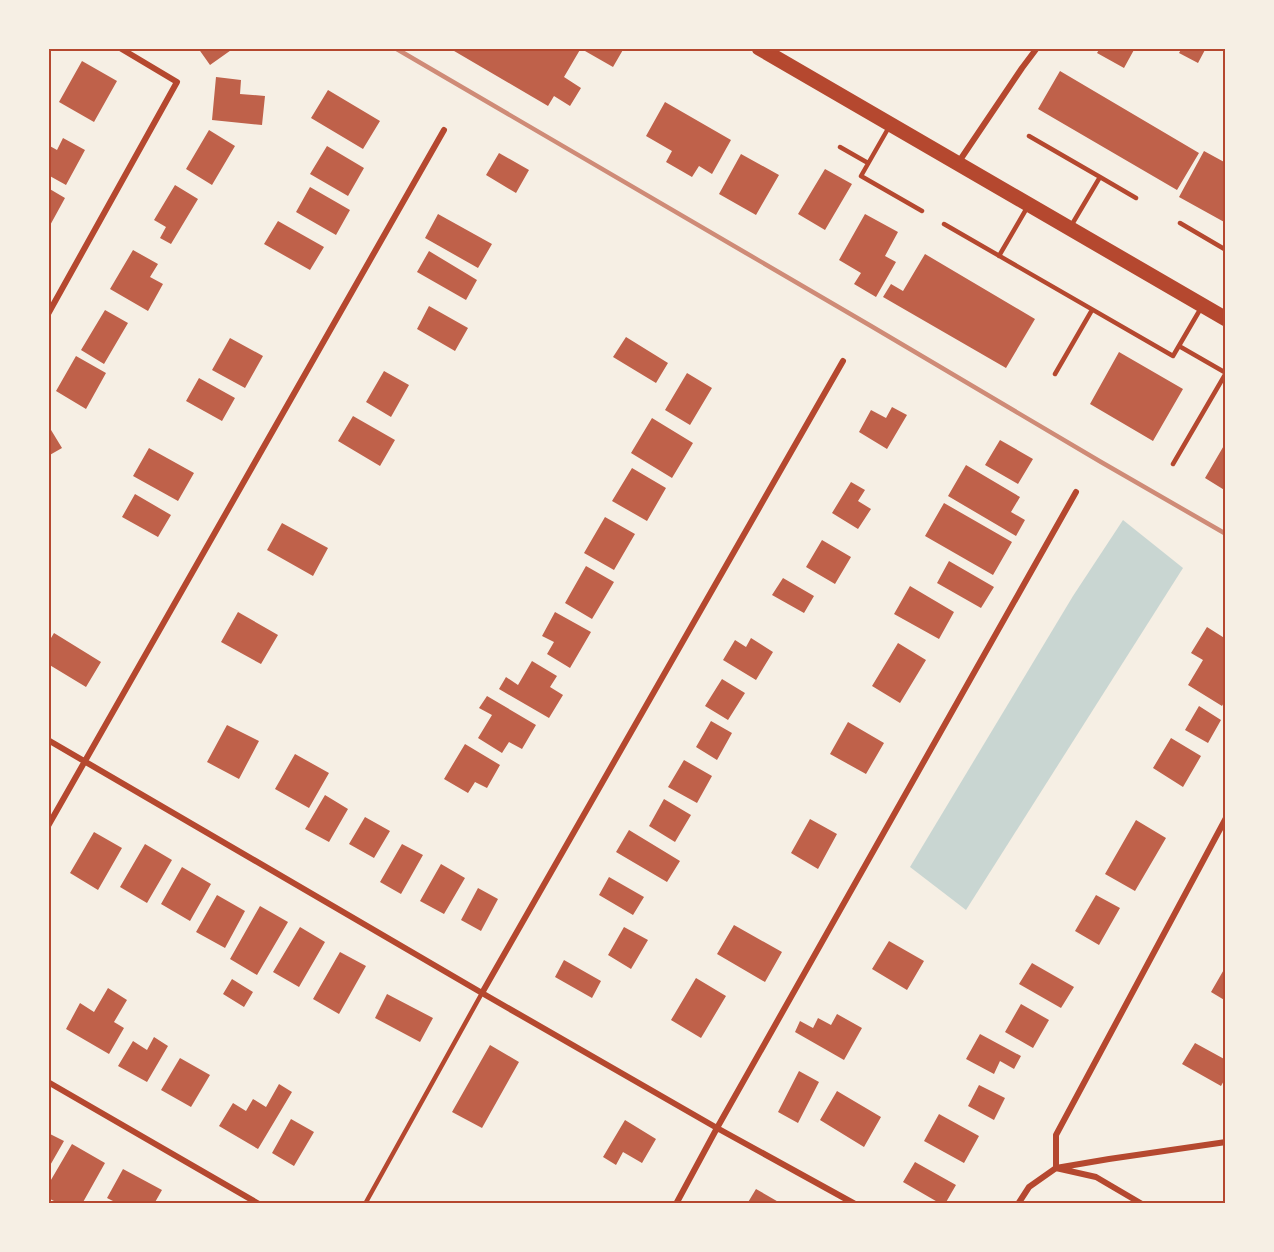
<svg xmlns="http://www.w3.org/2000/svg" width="1274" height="1252" viewBox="0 0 1274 1252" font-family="Raleway,sans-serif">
<rect width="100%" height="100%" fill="#f6efe4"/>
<path fill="#c9d6d2" d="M1123 520 1183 568 966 910 910 867 1073 596Z"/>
<path fill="#bf614a" d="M198 48H234L210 65Z
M449 48H581L564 77 581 88 570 106 554 96 548 106Z
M587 48H624L613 67 585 51Z
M1100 48H1135L1124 68 1097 53Z
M1182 48H1206L1198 63 1179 53Z
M82 61 117 81 94 122 59 102Z
M1060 71 1199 153 1177 190 1038 109Z
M216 77 241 80 240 94 265 96 262 125 212 120Z
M328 90 380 121 363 149 311 118Z
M665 102 731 140 712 174 699 166 692 177 666 162 672 151 646 136Z
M209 130 235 146 212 185 186 169Z
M63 138 85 150 66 185 48 175V145L57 150Z
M327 146 364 168 348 196 310 174Z
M1204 151 1226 163V223L1179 197Z
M499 153 529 170 516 193 486 175Z
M741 154 779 175 756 215 719 194Z
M825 169 852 184 825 230 798 214Z
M175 185 198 199 171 244 160 238 166 227 154 220Z
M310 187 350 210 336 235 296 212Z
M48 188 65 198 48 229Z
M438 214 492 244 478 268 425 238Z
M865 214 898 232 885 256 896 262 876 297 854 284 861 273 839 260Z
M278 221 324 247 310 270 264 244Z
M133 250 158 264 150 277 163 284 148 311 110 289Z
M429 251 477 280 466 300 417 272Z
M925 254 1035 319 1006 368 883 297 891 284 903 291Z
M429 306 468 328 455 351 417 329Z
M105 310 128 323 104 364 81 350Z
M626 337 668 363 656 383 613 357Z
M230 338 263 356 245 388 212 370Z
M1119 352 1183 389 1153 441 1090 404Z
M76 356 106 373 86 409 56 391Z
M384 371 409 385 391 417 366 402Z
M687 373 712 388 690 425 665 410Z
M199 378 235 398 222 421 186 401Z
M892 407 907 415 887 449 859 432 871 410 886 418Z
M353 416 395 440 380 466 338 441Z
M652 418 693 443 672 478 631 453Z
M48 425 62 448 48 456Z
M1000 440 1033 459 1018 484 985 465Z
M1226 442V491L1205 478Z
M149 448 194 473 178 501 133 476Z
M966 465 1020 497 1011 512 1025 520 1016 536 948 496Z
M632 468 666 488 647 521 612 501Z
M851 482 865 490 858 501 871 509 858 529 832 513Z
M135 494 171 515 158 537 122 517Z
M944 503 1012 542 993 575 925 536Z
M605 517 635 534 614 570 584 553Z
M282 523 328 548 313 576 267 550Z
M822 540 851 557 835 584 806 567Z
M949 561 994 587 981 608 937 583Z
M586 566 614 582 592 619 565 603Z
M783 578 814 596 804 613 772 595Z
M910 586 954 612 939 639 894 614Z
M238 612 278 635 261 664 221 642Z
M555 612 591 632 570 668 547 654 554 642 542 636Z
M1207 627 1226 639V699L1222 706 1188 685 1203 660 1191 653Z
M54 633 101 662 86 687 48 664V643Z
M751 638 773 652 756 680 723 660 735 640 746 647Z
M898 643 926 660 900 703 872 686Z
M532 661 557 676 550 687 563 695 549 718 499 689 506 677 518 685Z
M722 679 745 693 728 720 705 706Z
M487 696 536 725 522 749 509 742 502 753 478 738 492 715 479 708Z
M1199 706 1221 720 1208 743 1185 730Z
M711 721 732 733 717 760 696 747Z
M848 722 884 743 866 774 830 754Z
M227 725 259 741 239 779 207 762Z
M1171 738 1201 756 1183 787 1153 768Z
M465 744 500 765 487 788 475 782 468 793 444 779Z
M295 754 329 773 309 808 275 789Z
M684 760 712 776 697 803 668 787Z
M325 795 348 809 329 842 305 829Z
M664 799 691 815 675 842 649 826Z
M365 817 390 831 374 858 349 844Z
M810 819 837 834 818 869 791 853Z
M1136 820 1166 838 1135 891 1105 874Z
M629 830 680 861 667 882 616 852Z
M94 832 122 848 98 890 70 873Z
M145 844 172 860 147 903 120 887Z
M402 844 423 855 401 894 380 882Z
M441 864 465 878 444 914 420 901Z
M182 867 211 884 190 921 161 904Z
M609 877 644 897 633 915 599 895Z
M478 888 498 899 481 931 461 920Z
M217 895 245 911 225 948 196 932Z
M1096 895 1120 908 1099 945 1075 931Z
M260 906 288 922 257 975 230 959Z
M734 925 782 952 765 982 717 954Z
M300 927 325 942 299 987 273 972Z
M624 927 648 940 631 969 608 955Z
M889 941 924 961 907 990 872 969Z
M340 952 366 966 339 1014 313 999Z
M564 960 601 981 592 998 555 977Z
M1032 963 1074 987 1061 1008 1019 984Z
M1226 966V1001L1211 992Z
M696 978 726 996 701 1038 671 1020Z
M232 979 253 992 244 1007 223 994Z
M108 988 127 1000 114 1022 124 1028 109 1054 66 1029 80 1003 94 1012Z
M387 994 433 1018 420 1042 375 1018Z
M1021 1004 1049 1020 1033 1048 1005 1032Z
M837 1014 862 1028 844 1060 795 1032 800 1021 813 1028 818 1018 831 1025Z
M980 1034 1021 1056 1014 1069 1000 1061 994 1074 966 1059Z
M154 1037 168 1046 147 1082 118 1066 133 1041 147 1050Z
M1195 1043 1226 1060V1077L1221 1086 1182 1064Z
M490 1045 519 1062 482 1128 452 1112Z
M180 1058 210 1075 191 1107 161 1090Z
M799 1071 819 1082 798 1123 778 1112Z
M279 1084 292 1092 258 1149 219 1126 233 1103 246 1111 253 1099 266 1107Z
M979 1085 1005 1098 994 1120 968 1106Z
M837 1091 881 1117 864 1147 820 1120Z
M939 1114 979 1136 964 1163 924 1141Z
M291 1119 314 1132 294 1166 272 1153Z
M625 1120 656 1139 642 1163 623 1152 616 1165 603 1157Z
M48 1133 64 1141 48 1169Z
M72 1144 105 1163 82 1204H52L54 1201 48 1198V1185Z
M915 1162 956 1185 945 1204H941L903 1182Z
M123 1169 162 1190 154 1204H119L107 1198Z
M756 1189 782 1204H747Z"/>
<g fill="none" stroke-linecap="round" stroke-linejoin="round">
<path stroke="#b5482f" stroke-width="4.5" d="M889 127 861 176 922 211
M1029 136 1100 177 1071 226
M840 147 868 163
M1100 177 1136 198
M1180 223 1226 250
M944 224 1173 356 1201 308
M999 256 1028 206
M1055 374 1092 310
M1173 464 1226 373 1179 346
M365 1204 482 993"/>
<path stroke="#b5482f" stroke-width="6" d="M958 163 1022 68 1037 48
M48 314 177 82 120 48
M48 740 482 993 717 1128 855 1204
M48 826 444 130
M482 993 843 361
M48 1082 259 1204
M676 1204 717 1128 1076 492
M1018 1204 1029 1187 1056 1168 1109 1159 1226 1142
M1142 1204 1096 1177 1056 1168V1135L1226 818"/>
<path stroke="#b5482f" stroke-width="15" d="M759 48 1226 319"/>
<path stroke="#cf8b77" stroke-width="4.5" d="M395 48 871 326 1101 462 1226 534"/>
</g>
<rect width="1274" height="1252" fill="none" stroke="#f6efe4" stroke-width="99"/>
<rect x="50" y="50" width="1174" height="1152" fill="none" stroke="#b5482f" stroke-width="2"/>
</svg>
